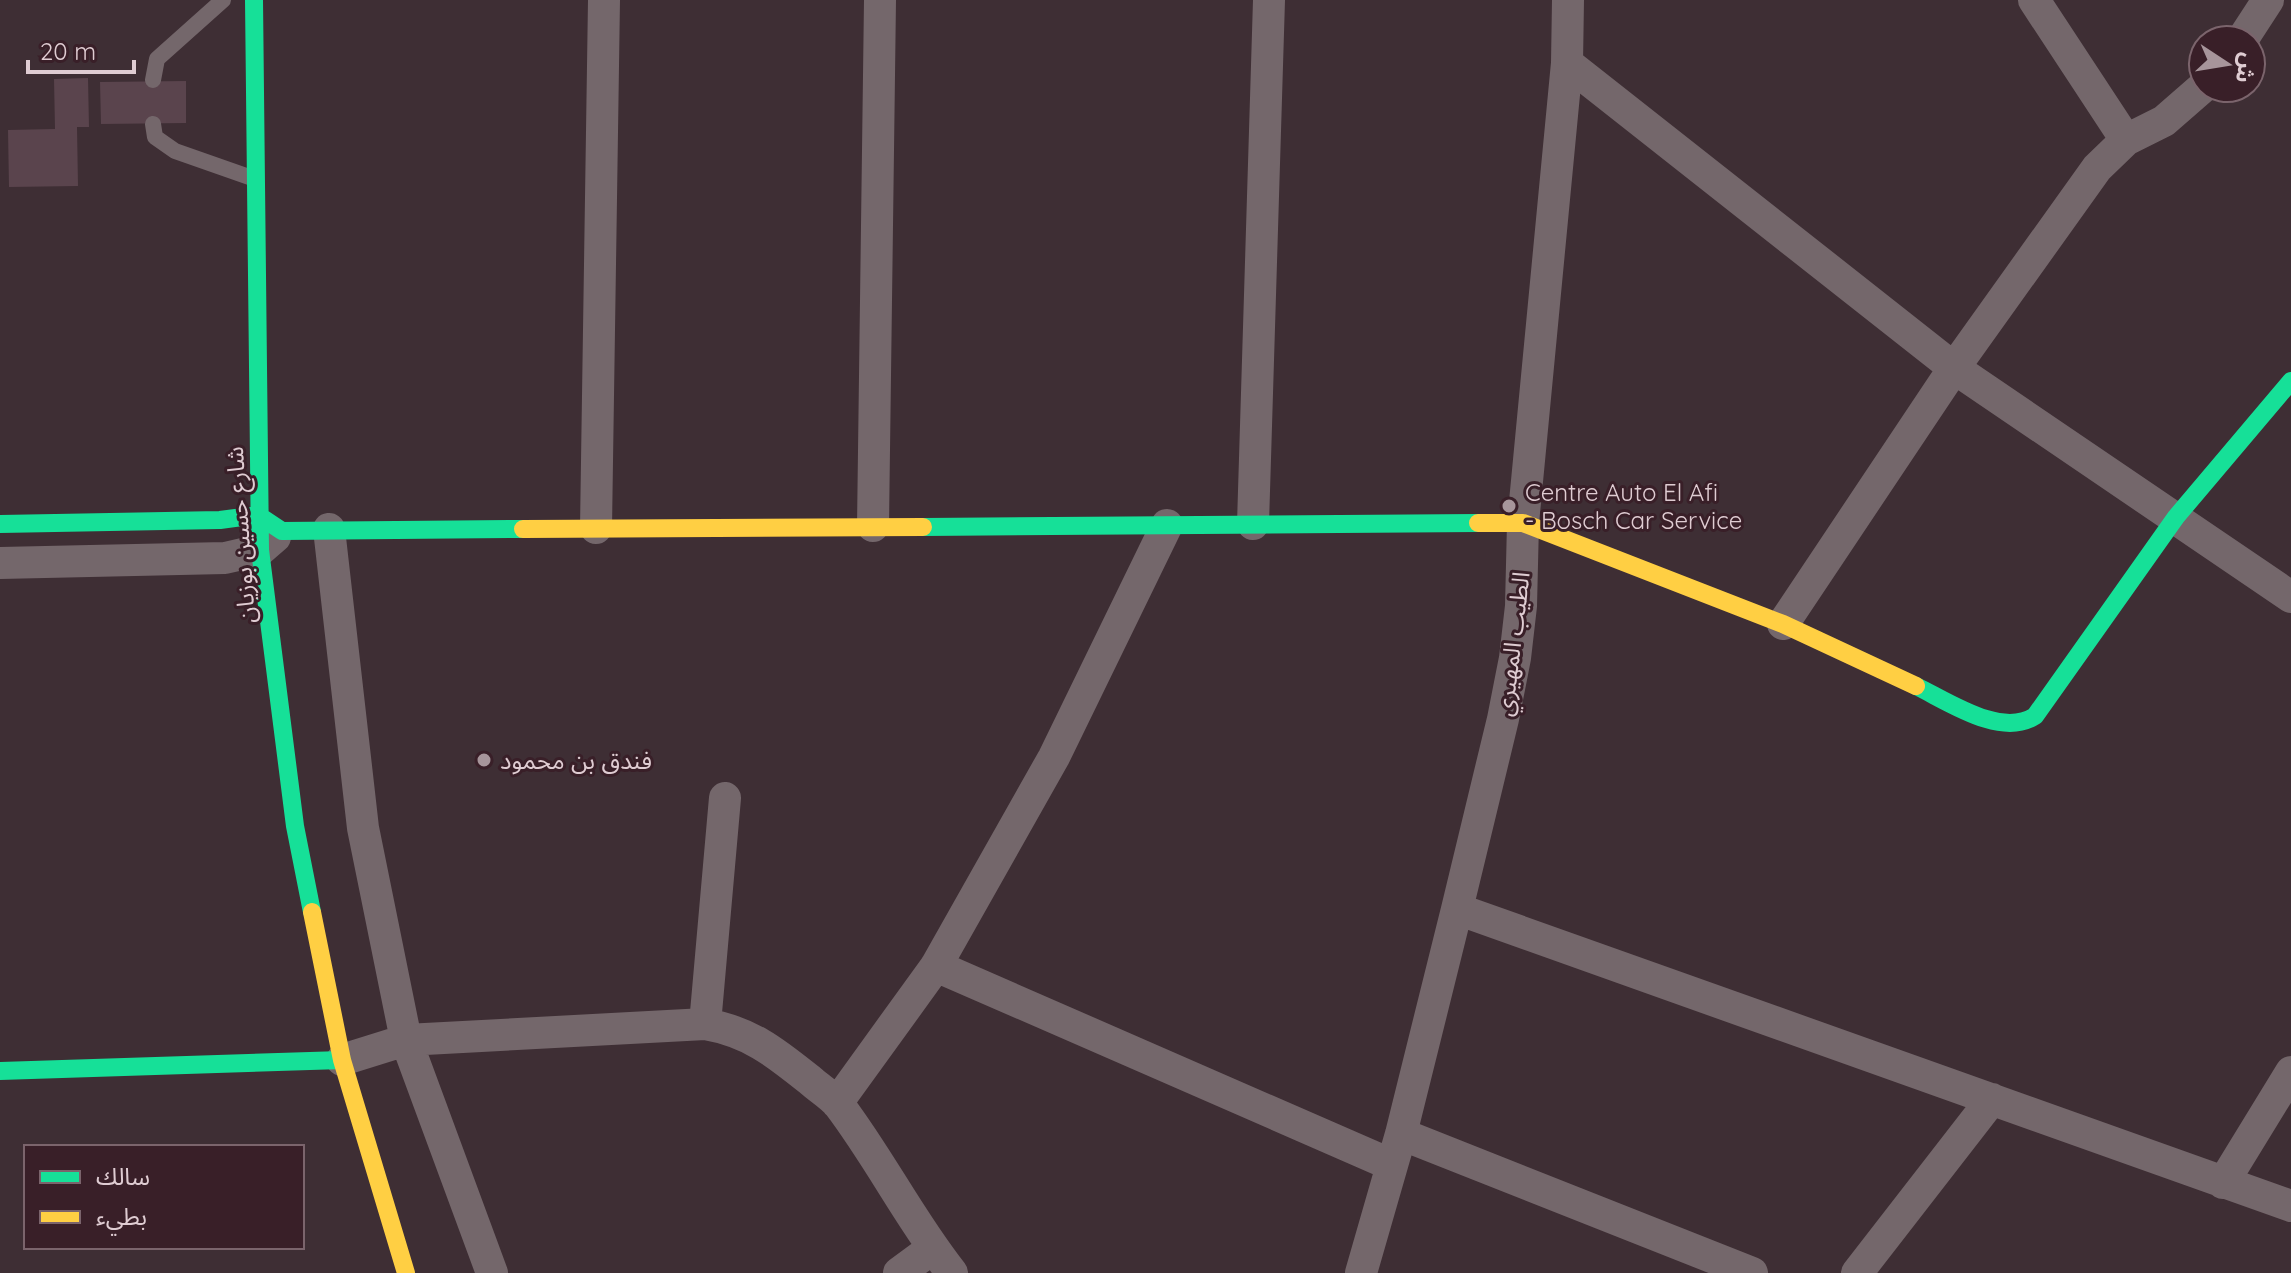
<svg xmlns="http://www.w3.org/2000/svg" width="2291" height="1273" viewBox="0 0 2291 1273" font-family="Quicksand,'Noto Sans Arabic',sans-serif">
<rect width="100%" height="100%" fill="#3e2e34"/>
<path fill="#5a444d" d="M88 78 89 127H77L78 186 9 187 8 130 55 129 54 79Z
M186 81V123L101 124 100 82Z"/>
<g fill="none" stroke-linecap="round" stroke-linejoin="round">
<path stroke="#74676b" stroke-width="16" d="M153 80 157 59 223 0
M153 124 155 137 175 151 252 178"/>
<path stroke="#74676b" stroke-width="32" d="M2034 0 2126 140
M2242 40 2268 0
M1567 63 1954 368 2291 597
M1253 524 1269 0
M873 526 880 0
M596 528 604 0
M329 529 363 828 406 1040 492 1273
M0 563 225 558 260 550 275 537
M1783 624 1954 368 2097 168 2126 140 2164 121 2203 87
M1457 909 2291 1206
M936 966 1392 1165
M705 1024 725 798
M342 1060 406 1040 705 1024C751 1032 776 1053 811 1081 820 1089 832 1096 839 1105 880 1159 910 1220 952 1273
M837 1103 936 966 1054 757 1167 525
M1401 1134 1752 1273
M2223 1183 2291 1072
M899 1273 933 1248
M1361 1273 1401 1134 1457 909 1503 719 1515 658 1521 606 1523 523 1567 63 1568 0
M1857 1273 1992 1099"/>
<path stroke="#16e098" stroke-width="18" d="M254 0 260 550 295 826 312 912
M0 524 220 520 258 515 282 531 523 529
M923 527 1478 523
M1916 686C1949 702 2001 738 2035 716L2176 517 2291 381
M0 1071 342 1060"/>
<path stroke="#ffcf43" stroke-width="18" d="M1478 523H1523L1783 624 1916 686
M523 529 923 527
M312 912 342 1060 406 1273"/>
</g>
<g fill="#a7959b" stroke="#391f28" stroke-width="3">
<circle cx="1509" cy="506" r="8"/>
<circle cx="484" cy="760" r="8"/>
</g>
<g text-anchor="middle" dominant-baseline="central" stroke-width="6" stroke-linejoin="round" paint-order="stroke">
<g font-size="24" fill="#dfccd2" stroke="#391f28" text-anchor="start">
<text x="1525" y="492">Centre Auto El Afi<tspan x="1525" dy="28">- Bosch Car Service</tspan></text>
<text x="500" y="760">فندق بن محمود</text>
</g>
<g font-size="24" fill="#dfccd2" stroke="#391f28">
<text transform="translate(240 535) rotate(-94)">شارع حسين بوزيان</text>
<text transform="translate(1512 644) rotate(-83)">الطيب المهيري</text>
</g>
</g>
<rect x="24" y="1145" width="280" height="104" fill="#391f28" stroke="#7b646c" stroke-width="2"/>
<rect x="40" y="1171" width="40" height="12" fill="#16e098" stroke="#7b646c" stroke-width="2"/>
<text x="96" y="1185" font-size="24" fill="#dfccd2">سالك</text>
<rect x="40" y="1211" width="40" height="12" fill="#ffcf43" stroke="#7b646c" stroke-width="2"/>
<text x="96" y="1225" font-size="24" fill="#dfccd2">بطيء</text>
<g transform="translate(2227 64) rotate(102)"><circle r="38" fill="#391f28" stroke="#7b646c" stroke-width="2"/>
<path d="M0-6L14 30L0 20L-14 30Z" fill="#a7959b"/>
<text y="-12" font-size="22" font-weight="bold" text-anchor="middle" fill="#dfccd2">ش</text>
</g>
<path d="M28 60v12h106v-12" fill="none" stroke="#dfccd2" stroke-width="4"/>
<text x="40" y="60" font-size="24" fill="#dfccd2" stroke="#391f28" stroke-width="6" paint-order="stroke">20 m</text>
</svg>
